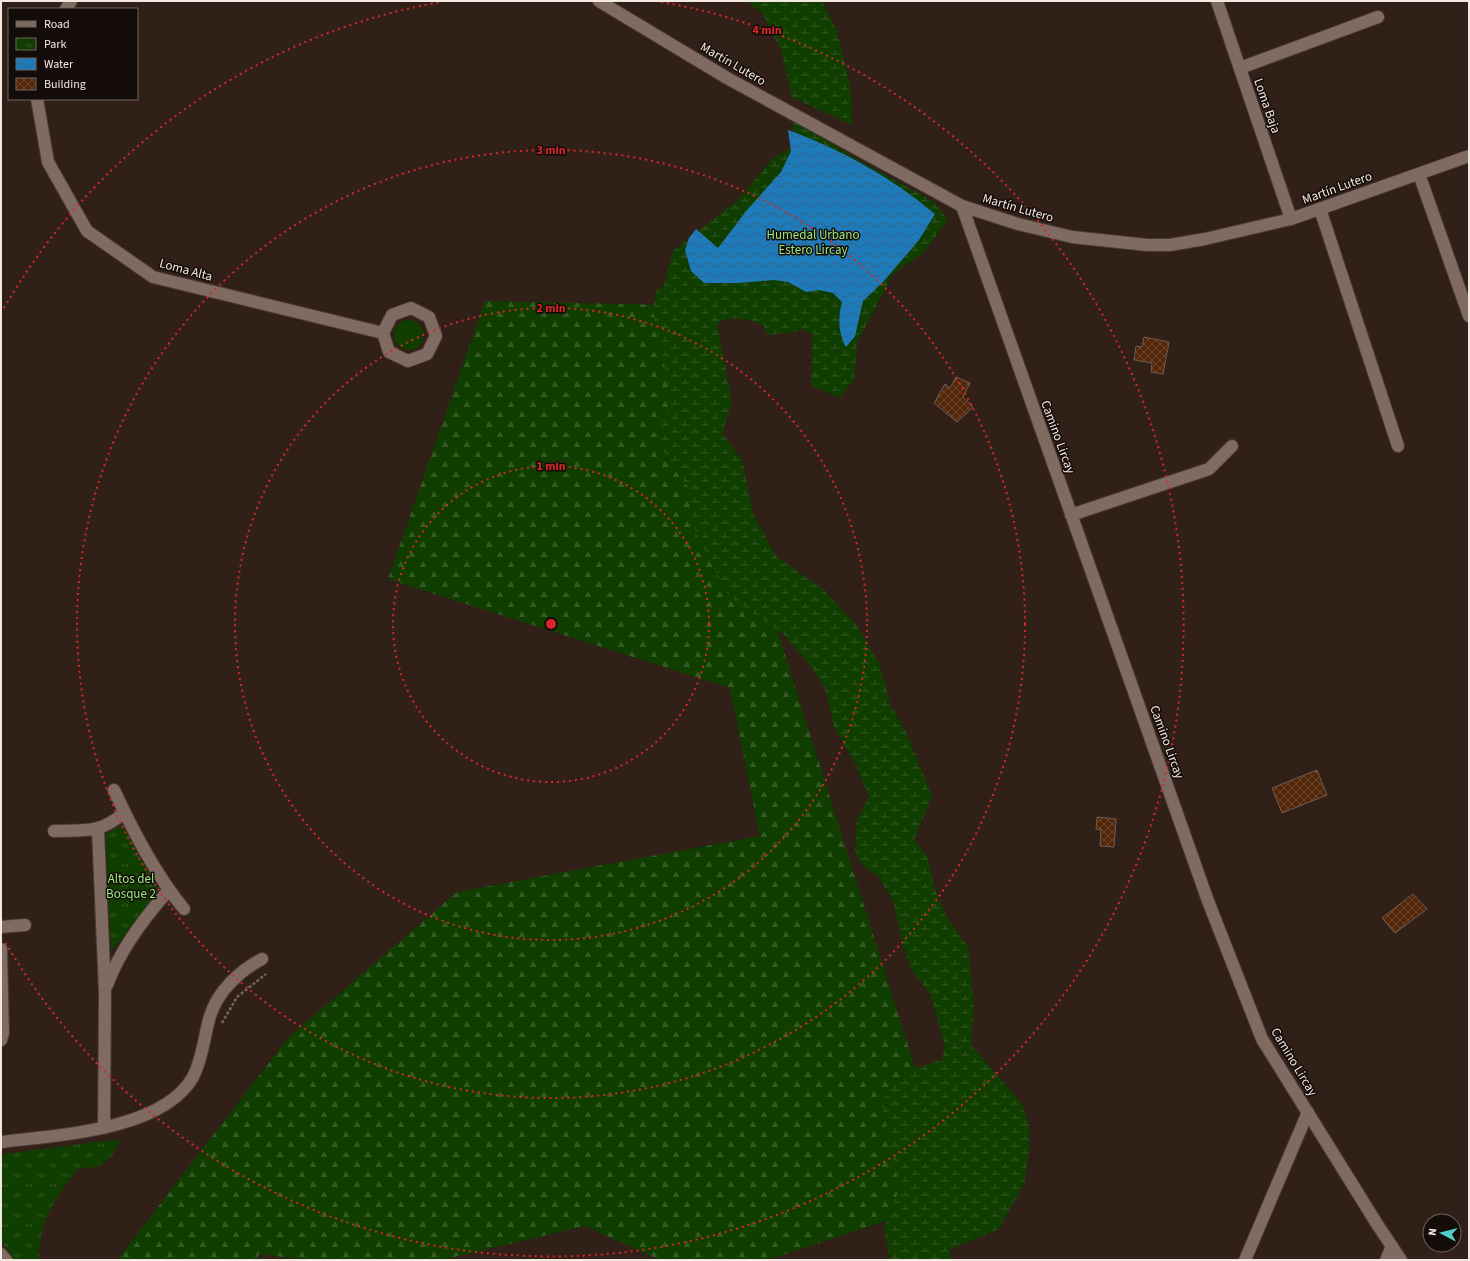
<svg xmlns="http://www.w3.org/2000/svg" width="1470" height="1261" viewBox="0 0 1470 1261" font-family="'Source Sans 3',sans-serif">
<defs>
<pattern id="forest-firs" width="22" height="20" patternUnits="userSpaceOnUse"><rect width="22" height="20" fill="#103d00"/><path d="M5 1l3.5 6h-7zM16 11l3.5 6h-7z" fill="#335925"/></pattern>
<pattern id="wetland-marsh" width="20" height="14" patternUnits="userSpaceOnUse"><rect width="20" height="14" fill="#103d00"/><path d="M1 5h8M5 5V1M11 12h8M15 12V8" fill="none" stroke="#335925"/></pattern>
<pattern id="park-tufts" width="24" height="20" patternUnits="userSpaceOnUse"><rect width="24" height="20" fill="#103d00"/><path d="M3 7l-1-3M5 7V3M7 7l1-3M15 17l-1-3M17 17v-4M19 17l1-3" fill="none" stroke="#335925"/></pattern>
<pattern id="water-waves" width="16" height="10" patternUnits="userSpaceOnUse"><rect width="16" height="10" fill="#1f7aba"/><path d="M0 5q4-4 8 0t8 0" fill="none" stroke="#30658b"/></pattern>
<pattern id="building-cross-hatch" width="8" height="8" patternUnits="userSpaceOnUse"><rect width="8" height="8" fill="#522609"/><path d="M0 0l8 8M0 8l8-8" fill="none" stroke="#6c462d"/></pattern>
</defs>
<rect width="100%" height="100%" fill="#312018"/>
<path fill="#103d00" d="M394 335a15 15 0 1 1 30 0a15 15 0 1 1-30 0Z"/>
<path fill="url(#forest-firs)" d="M485 301 675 305 956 1198 767 1260H660L585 1226 441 1260H308L259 1254 257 1260H117L288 1038 457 892 760 836 730 688 388 579Z"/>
<path fill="url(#wetland-marsh)" d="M747 1H822L837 31 851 90 852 125 792 97 781 50 763 14Z
M793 119 860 161 933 201 948 220 923 253 893 274 857 343 854 380 839 398 811 385 813 334 803 329 795 332 768 335C766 332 765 328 763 326 753 319 726 315 717 324L732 402 722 433 742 460 753 513 776 556 825 591 857 626 880 665 890 704 907 734 932 796 914 839 927 856 935 890 946 916 968 947 974 1005 971 1045 1022 1104 1029 1125V1153L1024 1184 999 1229 949 1250 952 1260H890L884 1229 900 1187 883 1116V1103L887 1093 902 1076 915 1068 942 1060 945 1046 930 994 910 967 902 941 893 901 879 877 861 864 855 849 857 820 869 796 854 761 834 727 825 688 809 664 784 635 729 596 696 534 687 486 657 441 671 399 653 311 656 291 664 286 673 251 738 200 773 158 793 147Z"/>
<path fill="url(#park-tufts)" d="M122 825 159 890C142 909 130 934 111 950L106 834Z
M119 1139C115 1160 99 1170 79 1168 56 1196 38 1223 39 1260H15L1 1241V1157L4 1154Z"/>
<path fill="url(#water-waves)" d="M788 130C842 150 891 177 935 214L919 240 883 282 863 301 855 336 846 347C838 333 838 317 842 302L833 293 819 290 806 292 788 282 774 280 739 283H704L691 271 685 250 689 238 696 229 718 248 747 210 781 172 791 151Z"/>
<path fill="url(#building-cross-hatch)" stroke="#705c52" d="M1144 337 1169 342 1163 374 1151 372 1152 363 1134 360 1136 346 1142 347Z
M956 377 970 383 963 397 973 407 957 422 934 403 945 384 950 388Z
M1317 770 1327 795 1282 813 1272 788Z
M1097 817 1116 819 1114 847 1100 846 1101 830 1096 829Z
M1413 894 1427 909 1395 933 1382 918Z"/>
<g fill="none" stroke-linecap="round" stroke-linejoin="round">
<g stroke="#493a35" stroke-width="14">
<path id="minor" d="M599 1 727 78 962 206 1018 224 1072 237 1147 245H1170L1205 239 1291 219 1469 156
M1217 1 1291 219
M66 9 71 1
M1240 68 1378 17
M37 99 48 162 87 231 153 277 383 333
M1419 174 1469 316
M962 206 1208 901 1262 1039 1377 1224 1401 1260
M1320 209 1398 446
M411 308 429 317 436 336 427 354 408 361 389 352 383 333 392 315Z
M1071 515 1209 469 1232 446
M114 790C133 831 155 874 184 909
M98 830 105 992 104 1128
M54 831C85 830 99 834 124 813
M1 927 25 925
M1 949 3 1033 1 1040
M107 985C120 950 144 918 168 891
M1 1142C56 1135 162 1131 193 1077 203 1058 204 1036 210 1016 218 991 239 971 262 959
M1 1254 6 1260
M1245 1260 1308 1112
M1386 1260 1392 1246"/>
</g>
<path stroke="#75655e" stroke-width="2.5" stroke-dasharray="3 2" stroke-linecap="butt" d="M222 1023 237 997 266 974"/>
<use href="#minor" stroke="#806b62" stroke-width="12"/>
</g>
<g fill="none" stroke="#d62828" stroke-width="2" stroke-dasharray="2 4">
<circle cx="551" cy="624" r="158"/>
<circle cx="551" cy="624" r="316"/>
<circle cx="551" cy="624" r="474"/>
<path d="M4 308A632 632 0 0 1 441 2M661 2A632 632 0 1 1 4 940"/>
</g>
<g text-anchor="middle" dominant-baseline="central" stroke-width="3" stroke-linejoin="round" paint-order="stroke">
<g font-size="13" fill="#f4e8e3" stroke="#140c09">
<text transform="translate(733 64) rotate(30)">Martín Lutero</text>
<text transform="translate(1267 106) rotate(71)">Loma Baja</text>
<text transform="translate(1337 188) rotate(-20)">Martín Lutero</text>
<text transform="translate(1018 208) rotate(16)">Martín Lutero</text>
<text transform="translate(186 270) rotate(15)">Loma Alta</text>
<text transform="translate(1058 437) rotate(70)">Camino Lircay</text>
<text transform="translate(1167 742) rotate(70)">Camino Lircay</text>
<text transform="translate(1294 1062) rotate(59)">Camino Lircay</text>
</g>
<g font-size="13" fill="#98e981" stroke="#140c09">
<text x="813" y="235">Humedal Urbano<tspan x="813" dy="15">Estero Lircay</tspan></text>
<text x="131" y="879">Altos del<tspan x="131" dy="15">Bosque 2</tspan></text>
</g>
</g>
<circle cx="551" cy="624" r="6" fill="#d62828" stroke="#140c09" stroke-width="2"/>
<g font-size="12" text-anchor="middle" font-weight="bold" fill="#d62828" stroke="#140c09" stroke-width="3" stroke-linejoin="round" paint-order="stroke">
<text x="767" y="34">4 min</text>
<text x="551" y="154">3 min</text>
<text x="551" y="312">2 min</text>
<text x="551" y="470">1 min</text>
</g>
<rect width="1470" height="1261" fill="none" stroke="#f4e8e3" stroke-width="4"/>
<rect x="8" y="8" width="130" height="92" fill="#140c09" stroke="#6e6460"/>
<rect x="16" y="21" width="20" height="6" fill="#806b62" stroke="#6e6460"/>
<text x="44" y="28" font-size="12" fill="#f4e8e3">Road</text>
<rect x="16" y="38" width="20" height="12" fill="url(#park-tufts)" stroke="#6e6460"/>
<text x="44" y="48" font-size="12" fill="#f4e8e3">Park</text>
<rect x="16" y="58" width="20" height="12" fill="url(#water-waves)" stroke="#6e6460"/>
<text x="44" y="68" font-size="12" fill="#f4e8e3">Water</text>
<rect x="16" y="78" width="20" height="12" fill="url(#building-cross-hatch)" stroke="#6e6460"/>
<text x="44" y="88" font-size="12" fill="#f4e8e3">Building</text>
<g transform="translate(1442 1233) rotate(277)"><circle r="19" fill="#140c09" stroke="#6e6460"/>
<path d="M0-3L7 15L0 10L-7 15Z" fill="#54cdc8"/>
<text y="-6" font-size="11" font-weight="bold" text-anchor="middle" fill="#f4e8e3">N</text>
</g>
</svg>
